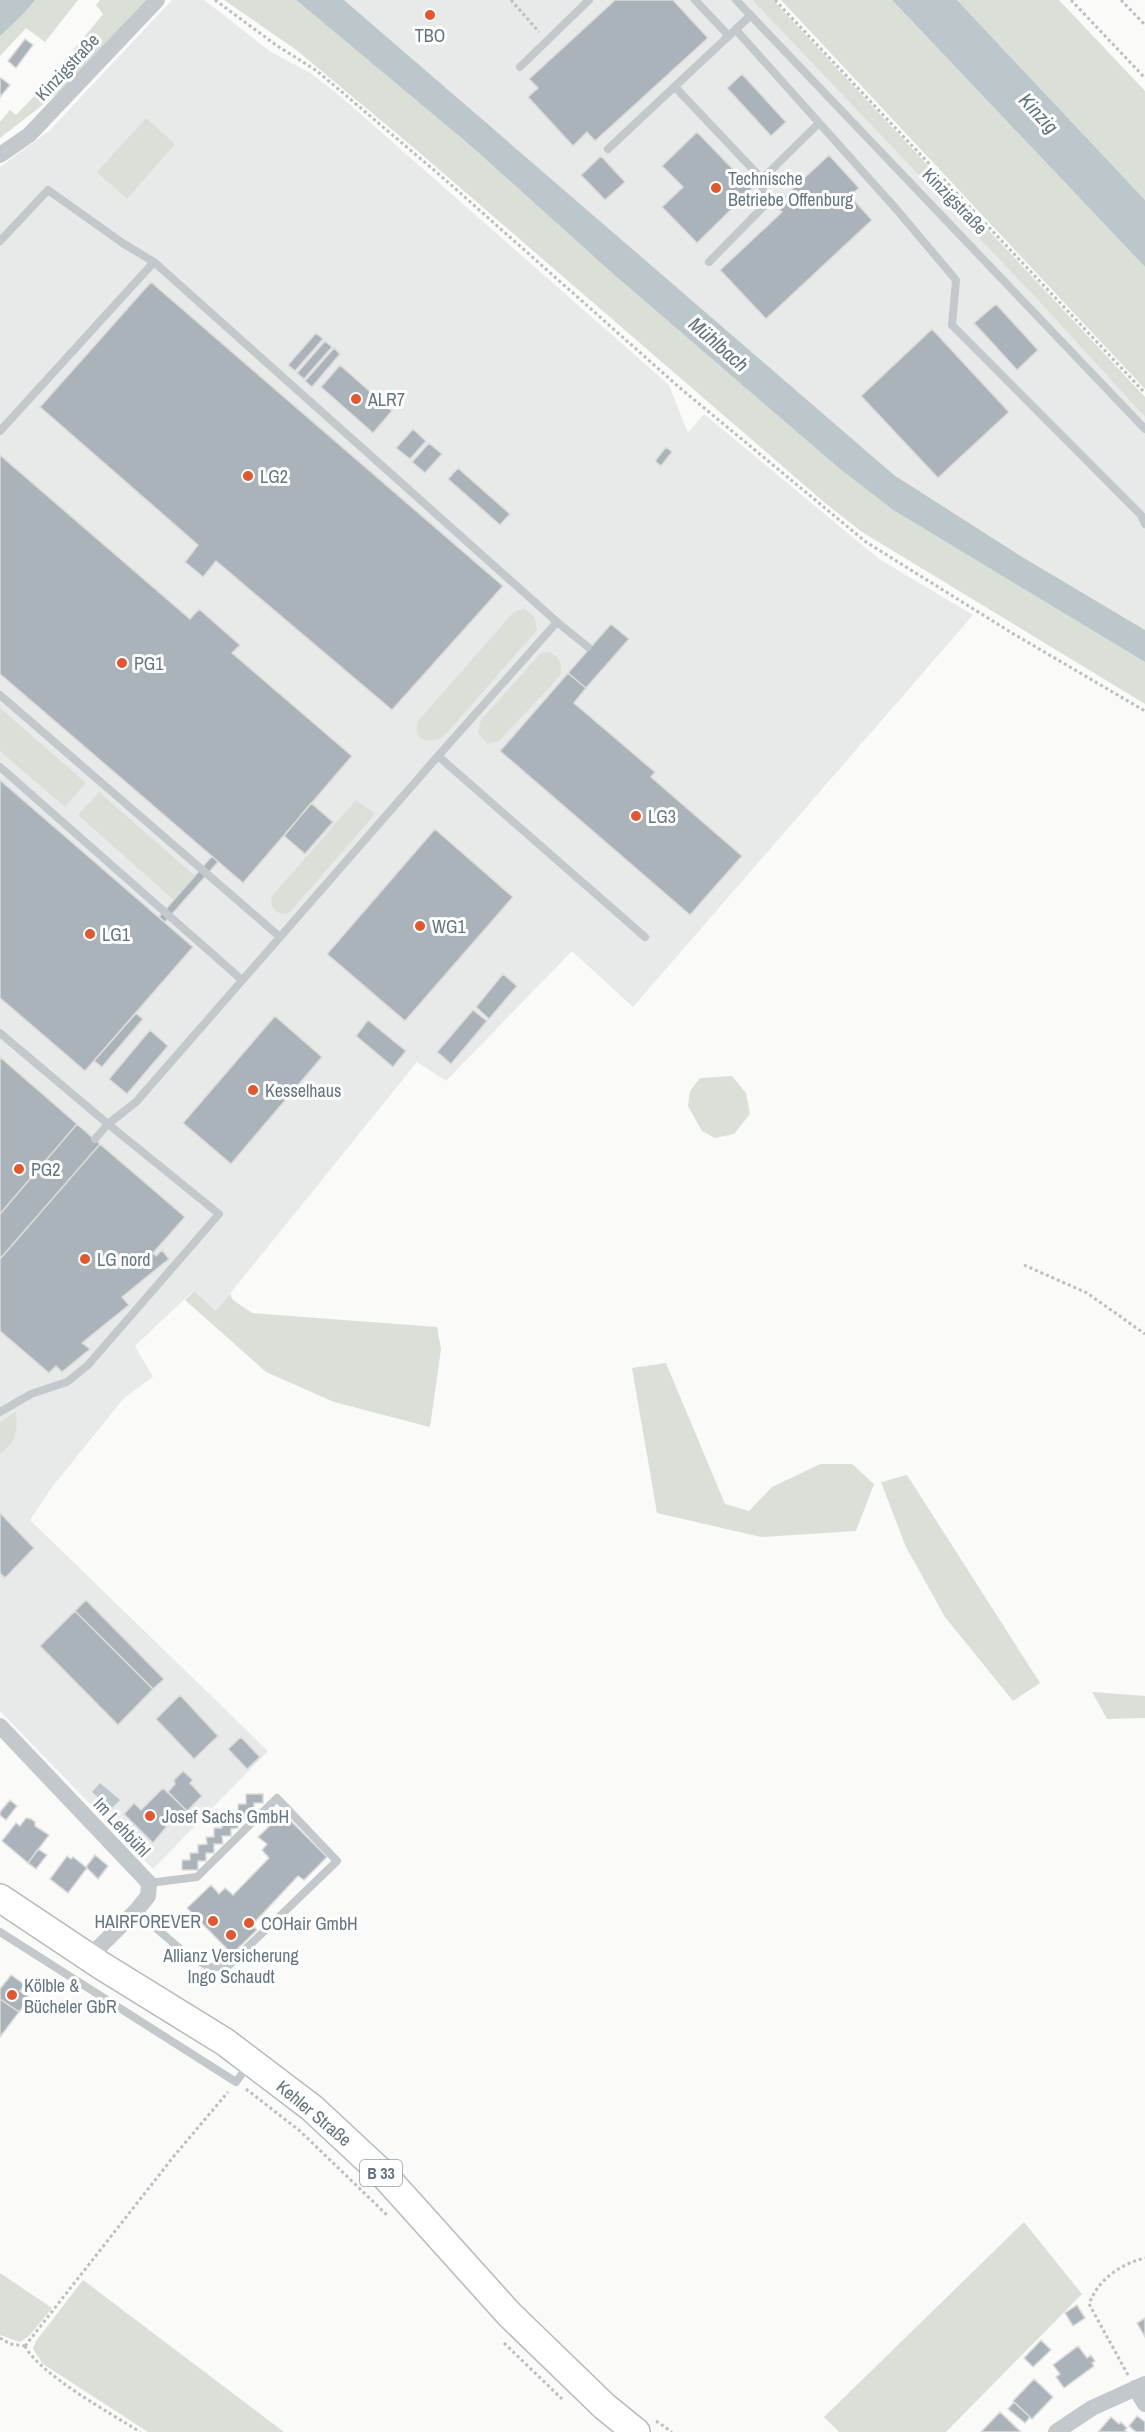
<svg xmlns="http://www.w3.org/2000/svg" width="1145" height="2432" viewBox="0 0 1145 2432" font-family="'Archivo Narrow',sans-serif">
<rect width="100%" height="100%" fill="#fafaf8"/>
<path fill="#e8e9e9" d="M172 0H204L271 52 309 72 339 95 669 385 688 433 704 414 879 559 973 615 633 1007 572 951 446 1081 417 1062 216 1311 193 1291 135 1346 153 1377 124 1398 52 1487 30 1520 268 1751 153 1869 0 1711V167L49 131Z
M344 0H752L1036 298 1145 417V630L1019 555 894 475Z"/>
<path fill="#dadfd7" d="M0 0H78L45 42 26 28 0 56Z
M100 0H146L58 93 0 138V122L10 110 16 115 45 85 103 14 96 5Z
M224 0H296L471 146 612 273 840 469 893 510 1145 662V704L862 532 825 503 413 147 295 49Z
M752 0H773L785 13 1145 397V417L1036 298Z
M781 0H892L1145 267V389Z
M957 0H1059L1145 91V200Z
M146 118 175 144 127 199 97 172Z
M525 609 535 618 537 630 445 735C431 746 411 741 418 721L512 614 518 610Z
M547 652C560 655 563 664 560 676L499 741 488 744 478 733 481 720 540 654Z
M0 708 86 783 65 807 0 751Z
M99 792 195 876 174 900 78 815Z
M356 800 375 814 290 912C278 917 269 909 272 896Z
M732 1076 746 1093 750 1114 734 1134 715 1138 702 1131 688 1106 690 1091 700 1078Z
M194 1291 216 1311 230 1294 233 1300 252 1313 437 1327 441 1349 430 1427 334 1402 266 1372 185 1300Z
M666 1363 725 1504 749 1511 772 1487 820 1464H852L874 1484 856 1531 761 1537 657 1513 632 1368Z
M16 1412C18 1431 16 1442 0 1454V1422Z
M907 1475 1040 1683 1013 1701 945 1617 906 1547 881 1482Z
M1092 1692 1145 1696V1718L1107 1719Z
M1024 2222 1082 2294 946 2432H839L824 2417Z
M0 2273 52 2308 29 2336 20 2342 0 2335Z
M83 2280 284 2432H148L43 2364 33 2349 36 2341Z"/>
<path fill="#bbc7cb" d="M0 0H35L23 14 0 36Z
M296 0H344L894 475 1019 555 1145 630V662L893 510 840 469 612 273 471 146Z
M892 0H957L1145 200V267Z
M100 1783 120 1800 111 1809 92 1792Z"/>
<path fill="#aab3b9" stroke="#dcdcda" stroke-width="1.5" d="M615 0H673L708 38 595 141 587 132 573 146 528 97 538 88 529 79Z
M25 39 33 45 16 68 8 61Z
M742 74 786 122 771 136 727 88Z
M1 78 10 85 0 97V79Z
M697 132 752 189 697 243 662 207 683 187 662 166Z
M829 155 859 188 850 196 872 220 766 319 720 270 782 212 775 205Z
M601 156 625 182 605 200 581 175Z
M151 282 503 586 392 710 216 561 203 577 185 562 198 545 40 407Z
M996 304 1038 350 1017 370 974 323Z
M932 329 1009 412 938 478 861 396Z
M316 333 323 339 295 371 288 365Z
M325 341 332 347 304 379 297 373Z
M334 348 340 354 312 387 305 381Z
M340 365 392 411 373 433 321 387Z
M413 429 426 441 410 459 396 448Z
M429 443 442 454 425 473 412 462Z
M666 447 672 452 661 466 655 461Z
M0 455 190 619 199 609 240 645 232 653 352 756 243 883 0 674Z
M458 468 510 514 500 525 448 479Z
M611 624 629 639 586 688 568 673Z
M568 673 586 688 574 703 655 772 651 777 742 856 690 915 500 751Z
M0 780 193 947 85 1071 0 998Z
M311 803 333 822 305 854 284 836Z
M435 829 513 897 405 1021 327 954Z
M212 856 218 862 165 922 159 917Z
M503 974 517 986 489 1019 476 1007Z
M473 1010 487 1021 451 1064 437 1052Z
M136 1013 143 1019 102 1067 94 1061Z
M275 1016 322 1057 231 1164 183 1123Z
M368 1020 406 1051 393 1067 356 1036Z
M150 1030 168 1046 127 1094 109 1079Z
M0 1057 77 1124 0 1214Z
M77 1124 100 1144 0 1259V1214Z
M100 1144 185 1217 153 1253 156 1256 162 1250 169 1259 122 1297 129 1305 82 1343 90 1349 62 1372 56 1366 49 1373 0 1331V1259Z
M0 1513 34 1548 5 1578 0 1573Z
M86 1600 164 1679 153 1689 75 1611Z
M75 1611 153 1689 118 1725 40 1646Z
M180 1695 218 1736 194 1759 156 1719Z
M241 1737 260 1757 247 1769 228 1749Z
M183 1771 193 1780 190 1783 202 1796 187 1811 168 1792 175 1784 174 1780Z
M163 1788 187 1811 181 1818 177 1814 153 1843 124 1814 134 1803 141 1810Z
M246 1794H263V1803H254V1811H246V1820H238V1828L231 1829V1836H222L223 1844H214V1853H206V1861H198V1870H182V1860H190V1853H198V1845L207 1844 206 1837H214V1828H222V1820H230V1812L238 1811V1804H246Z
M10 1800 17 1806 6 1820 0 1815V1812Z
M283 1813 327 1857 304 1880 298 1876 252 1925 257 1930 232 1954 187 1908 211 1885 219 1894 225 1888 233 1895 269 1858 262 1850 267 1844 258 1837Z
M26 1818 31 1819 35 1822V1826L49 1835 28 1863 2 1841 16 1823 20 1826Z
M38 1849 47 1855 36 1869 28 1863Z
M95 1855 108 1866 98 1879 86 1867Z
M67 1856 71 1859 73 1857 87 1868 68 1893 50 1879Z
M11 1975 25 1985 20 1991 30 1998 19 2012 0 1999V1989Z
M0 1999 19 2012 0 2037Z
M1077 2305 1085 2318 1073 2326 1065 2313Z
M1145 2318V2337L1137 2323Z
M1041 2340 1051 2350 1033 2367 1024 2358Z
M1078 2346 1087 2358 1091 2355 1095 2361 1092 2363 1094 2366 1064 2388 1056 2377 1060 2374 1053 2365Z
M1034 2379 1053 2397 1032 2419 1013 2401Z
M1014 2402 1030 2417 1025 2423 1008 2409Z
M1000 2412 1021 2432H981Z
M1137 2416 1145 2422V2432H1136L1129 2426Z
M1111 2417 1119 2424 1121 2422 1127 2428 1125 2430 1127 2432H1098Z"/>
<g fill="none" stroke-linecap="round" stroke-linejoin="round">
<g stroke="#b5babe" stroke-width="30">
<path id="primary" d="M0 1898 102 1966 225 2042 312 2108 384 2175 509 2314 604 2406 636 2432"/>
</g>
<path stroke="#bbbfc2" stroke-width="3" stroke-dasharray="3 3" stroke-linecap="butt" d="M215 0 276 45 317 71 441 176 680 388 866 542 1012 633 1145 711
M511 0 539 32
M775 0 1145 393
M1071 0 1145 78
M1121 0 1145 25
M1024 1265 1087 1293 1145 1334
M246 2089 300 2131 388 2216
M0 2338 10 2344 25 2346
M504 2343 562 2399
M25 2346 174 2156 228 2092
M25 2346C39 2374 112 2414 140 2432
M1128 2375 1089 2304C1098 2280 1120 2264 1145 2258
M656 2421 672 2432"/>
<path stroke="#c3c8cc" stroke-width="8" d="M695 0 729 36
M736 0 1145 429
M736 30 897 210 956 280 952 325 1141 515 1145 524
M520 67 589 0
M675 87 762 179 764 206 709 262
M608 149 751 15
M762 179 819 123
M0 241 48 190 124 244 154 262
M0 431 154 262 557 622 438 756 136 1102 108 1124 219 1214 88 1365 67 1382 31 1394 0 1412
M557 622 588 647
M0 695 280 937
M438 756 645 937
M0 767 242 980
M0 1033 108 1124 95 1139
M136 1911 185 1953 209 1967H227L337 1861 277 1798 197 1877 149 1883
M0 1932 236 2082 249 2064"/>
<path stroke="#c3c8cc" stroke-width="16" d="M0 155 29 135 157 0
M0 1726 149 1883 148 1896 136 1911 89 1957
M1135 2388 1145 2404
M1056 2432 1092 2408 1145 2384"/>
<use href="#primary" stroke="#fff" stroke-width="27"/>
</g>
<g fill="#e4572e" stroke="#fff" stroke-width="2">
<circle cx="430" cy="15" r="6"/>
<circle cx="716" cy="188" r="6"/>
<circle cx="356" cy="399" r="6"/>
<circle cx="248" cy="476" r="6"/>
<circle cx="122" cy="663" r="6"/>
<circle cx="636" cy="816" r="6"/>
<circle cx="420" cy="926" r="6"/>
<circle cx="90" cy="934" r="6"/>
<circle cx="253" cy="1090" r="6"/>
<circle cx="19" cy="1169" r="6"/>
<circle cx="85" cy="1259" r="6"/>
<circle cx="150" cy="1816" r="6"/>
<circle cx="213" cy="1921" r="6"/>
<circle cx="249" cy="1923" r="6"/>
<circle cx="231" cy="1935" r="6"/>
<circle cx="12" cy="1995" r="6"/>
</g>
<g text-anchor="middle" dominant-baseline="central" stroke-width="6" stroke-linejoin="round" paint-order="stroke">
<rect fill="#fff" stroke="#939fa8" stroke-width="1.5" x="360" y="2160" width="42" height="26" rx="4.5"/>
<g font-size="16" font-weight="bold" fill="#657683">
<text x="381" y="2173">B 33</text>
</g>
<g font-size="18" fill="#657683" stroke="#fff" text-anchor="start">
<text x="430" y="35" text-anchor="middle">TBO</text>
<text x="728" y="178">Technische<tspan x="728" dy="21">Betriebe Offenburg</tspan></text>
<text x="368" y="399">ALR7</text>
<text x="260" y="476">LG2</text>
<text x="134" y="663">PG1</text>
<text x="648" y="816">LG3</text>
<text x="432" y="926">WG1</text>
<text x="102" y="934">LG1</text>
<text x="265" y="1090">Kesselhaus</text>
<text x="31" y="1169">PG2</text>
<text x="97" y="1259">LG nord</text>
<text x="162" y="1816">Josef Sachs GmbH</text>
<text x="201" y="1921" text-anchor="end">HAIRFOREVER</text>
<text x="261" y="1923">COHair GmbH</text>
<text x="231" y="1955" text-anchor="middle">Allianz Versicherung<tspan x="231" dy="21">Ingo Schaudt</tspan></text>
<text x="24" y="1985">Kölble &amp;<tspan x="24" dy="21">Bücheler GbR</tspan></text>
</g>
<g font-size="18" fill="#657683" stroke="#fff">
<text transform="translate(67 67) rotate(-47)">Kinzigstraße</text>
<text transform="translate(955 201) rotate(46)">Kinzigstraße</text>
<text transform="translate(122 1827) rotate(47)">Im Lehbühl</text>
<text transform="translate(314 2113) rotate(40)">Kehler Straße</text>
</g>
<g font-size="20" font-style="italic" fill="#60757c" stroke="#fff">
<text transform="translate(1039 113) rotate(47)">Kinzig</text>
<text transform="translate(719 344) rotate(41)">Mühlbach</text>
</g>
</g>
</svg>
